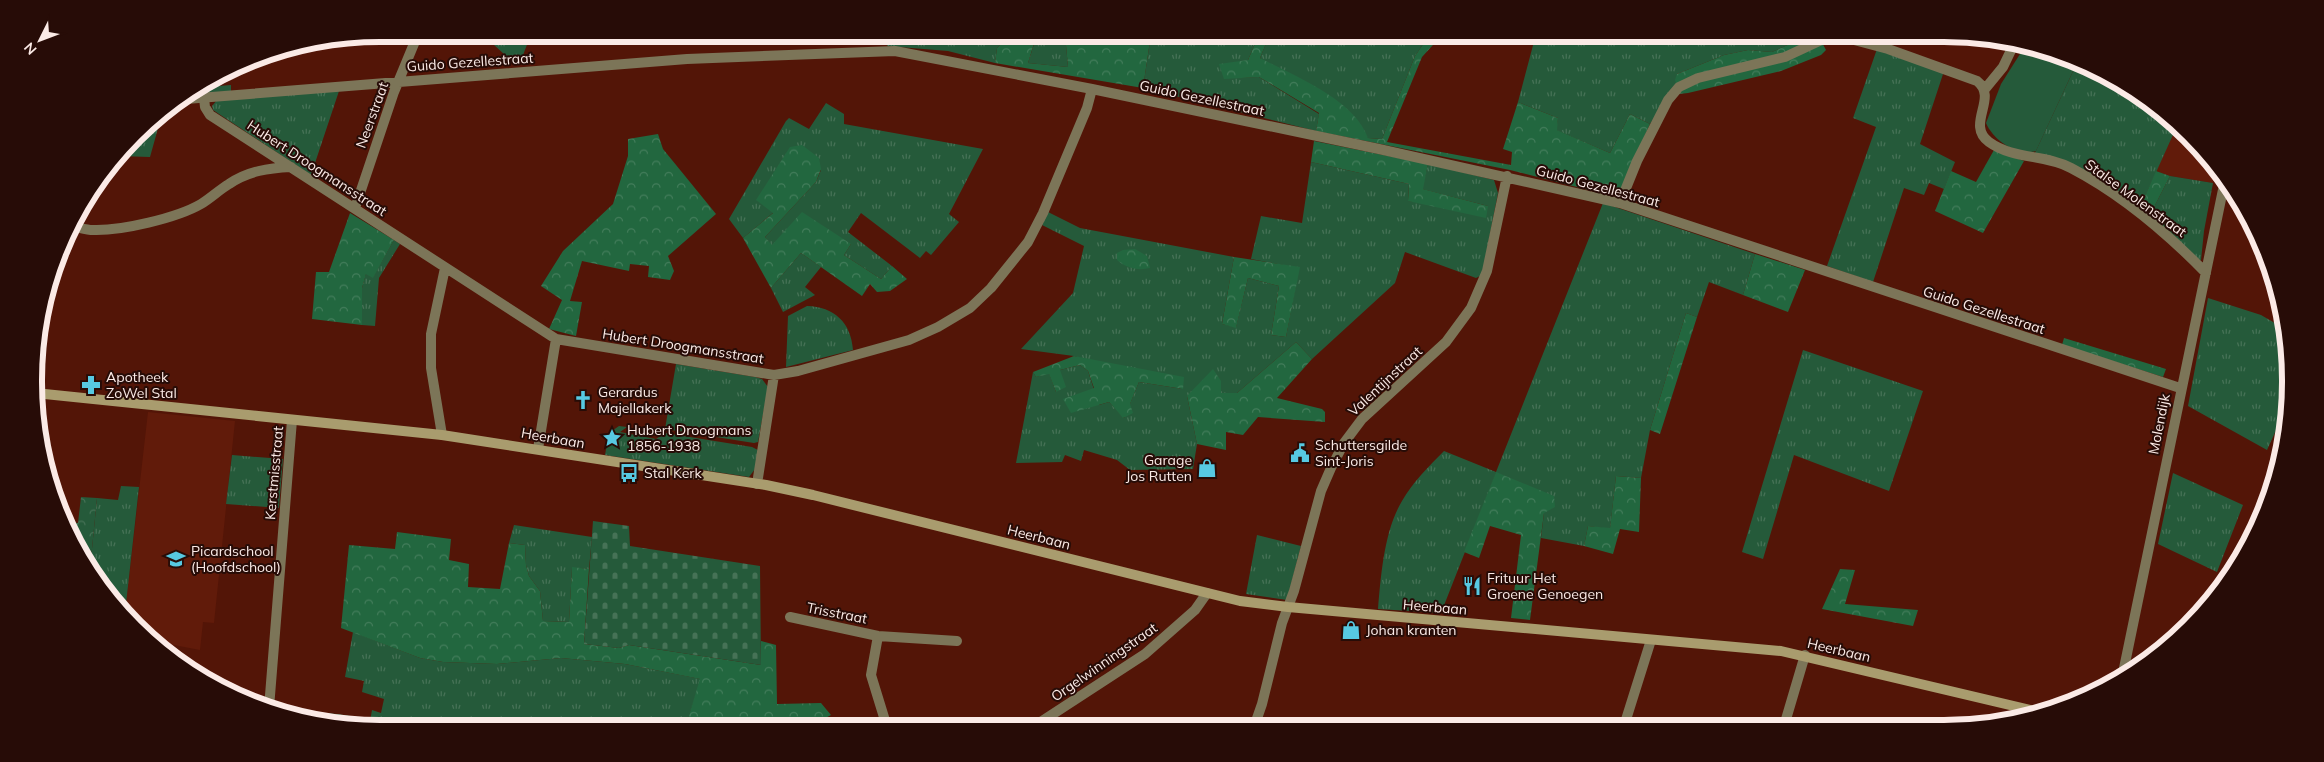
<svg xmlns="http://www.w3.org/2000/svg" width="2324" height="762" viewBox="0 0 2324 762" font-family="Mulish,sans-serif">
<defs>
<pattern id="grass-tufts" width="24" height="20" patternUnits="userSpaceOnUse" patternTransform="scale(1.25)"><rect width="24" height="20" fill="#255a3a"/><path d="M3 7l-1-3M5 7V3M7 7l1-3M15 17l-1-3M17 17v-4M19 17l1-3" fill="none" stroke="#467256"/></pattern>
<pattern id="forest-crowns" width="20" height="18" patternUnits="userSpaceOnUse" patternTransform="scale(1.25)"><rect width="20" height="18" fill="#22673f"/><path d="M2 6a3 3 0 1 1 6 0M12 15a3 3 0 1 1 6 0" fill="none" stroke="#437d5b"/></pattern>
<pattern id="cemetery-stones" width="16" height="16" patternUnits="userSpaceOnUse" patternTransform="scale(1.25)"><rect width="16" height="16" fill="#255a3a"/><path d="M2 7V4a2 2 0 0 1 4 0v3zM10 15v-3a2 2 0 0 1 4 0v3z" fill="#467256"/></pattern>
<pattern id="park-crowns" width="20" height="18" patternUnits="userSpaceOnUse" patternTransform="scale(1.25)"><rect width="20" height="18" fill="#255a3a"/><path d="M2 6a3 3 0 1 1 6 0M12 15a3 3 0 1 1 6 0" fill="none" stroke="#467256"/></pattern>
</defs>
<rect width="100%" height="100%" fill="#531507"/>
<path fill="#611b0a" d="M2177 126 2189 136 2216 169 2213 183 2170 176 2156 171Z
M148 412 235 421 214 623 203 622 200 650 153 641 136 627 125 613Z"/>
<path fill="url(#grass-tufts)" d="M482 34H531L520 63 515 64Z
M894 34H1011L997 48 995 63 948 51 887 46Z
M1024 34H1065L1068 67 1028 63 1036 38Z
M1151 34H1259L1248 60 1224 78 1259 77 1319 114 1316 131 1143 88Z
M1270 34H1430L1415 56 1382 139 1368 138 1260 58Z
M1536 34H1812L1772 52 1748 50 1724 55 1677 74V85L1650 124 1630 114 1610 153 1556 130 1558 118 1518 102Z
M2021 44 2076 60 2110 78 2108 85 2129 89 2136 92 2177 126 2139 210 2082 171 2034 155 2075 67Z
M1877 49 1944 71 1920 144 1955 162 1944 189 1929 183 1924 195 1904 188 1873 282 1827 266 1876 127 1853 118Z
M231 85V91L194 94 206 87Z
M339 91 311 175 213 110 212 106 217 100Z
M826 103 844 114V124L983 149 949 214 959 222 931 255 926 251 920 258 861 213 848 232 892 266 881 279 844 255 851 244 771 245 765 237 816 182 821 170 757 200 774 212 743 238 729 219 786 121 789 118 809 129Z
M162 114 150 157 119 156 152 120Z
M1311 162 1409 184 1408 201 1488 206 1422 189 1428 164 1494 180 1498 193 1482 275 1476 278 1405 252 1395 283 1312 359 1296 342 1237 393 1187 396 1197 444 1193 469 1130 470 1117 460 1084 450 1081 461 1065 455 1062 462 1016 463 1033 372 1036 377 1049 373 1056 392 1060 370 1080 365 1088 371 1099 405 1109 402 1124 418 1139 382 1183 389 1074 356 1021 349 1073 293 1084 246 1042 225 1048 212 1080 228 1234 257 1222 324 1236 327 1248 278 1279 286 1271 335 1286 337 1299 268 1251 259 1261 216 1302 223Z
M2170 176 2213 183 2204 231 2201 260H2196L2168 232 2171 226 2152 211Z
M1603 203 1755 254 1743 295 1709 282 1697 317 1686 313 1650 430 1641 478 1616 476 1610 529 1588 526 1584 546 1541 538 1544 513 1496 473 1441 613 1378 609C1381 575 1384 531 1402 501 1413 482 1429 466 1444 451L1496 472Z
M394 240 400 244 379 278 375 326 362 325V288L366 273 373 277Z
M801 253 821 267 805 287 815 295 783 312 771 288Z
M2208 298 2261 315 2285 329 2290 381 2288 404 2267 450 2188 406Z
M807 306C834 307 851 322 853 350L786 367 788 316Z
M1803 350 1923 391 1889 491 1794 455 1763 559 1742 552Z
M676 364 755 377 762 379 768 387 758 442 754 443 665 429Z
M619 426 627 427 620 432 656 439 665 433 752 447 758 450 755 469 749 477 605 455 609 433Z
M232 455 283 459 279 508 226 504Z
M2173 473 2243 505 2217 572 2158 544Z
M121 486 139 487 125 613 90 569 97 498 118 500Z
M514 525 592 537 589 569 572 568 569 622 543 621 540 591 529 576 526 565 525 545 509 543Z
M1257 535 1301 546 1287 600 1246 594Z
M353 632 420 658 443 662 497 664 561 658 625 664 701 679 685 728 369 727 372 710 381 713 384 699 362 692 364 681 345 677Z
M234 695 265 697V707Z
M297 711 337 714 336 718 350 722V725L313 722 297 717Z"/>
<path fill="url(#forest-crowns)" d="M1011 34H1024L1036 37 1028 63 1068 67 1065 34H1151L1143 88 995 63 997 48Z
M1259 34H1270L1260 58C1294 76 1354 99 1368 138L1382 139 1415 56 1430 34H1443L1422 57 1387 142 1511 165 1512 152 1503 149 1518 102 1558 118 1557 130 1610 153 1630 114 1650 124 1619 194 1612 196 1510 170 1316 131 1319 113 1259 77 1224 79 1219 64 1248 60Z
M1812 34H1826L1819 37 1826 50 1821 55 1781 71 1688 93 1679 94 1675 80 1677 74 1724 55 1748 50 1772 52Z
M658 134 663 149 716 214 668 256 674 271 670 280 648 277 649 266 630 264 629 271 582 261 570 301 582 302 576 336 549 329 562 300 541 286 563 251 613 204 628 156V139Z
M1314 141 1428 164 1423 189 1488 206 1486 218 1408 201 1409 184 1311 162Z
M802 145 819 158 821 169 816 182 765 237 772 245 802 212 851 244 844 255 881 279 892 266 907 279 890 291 877 292 870 284 862 296 801 253 771 288 743 238 773 213 756 200 790 147Z
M1994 150 2024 161 1983 233 1935 211 1951 171 1976 182Z
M2156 171 2170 176 2152 211 2172 226 2168 232 2139 210Z
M350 213 394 240 373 278 366 274 362 288V325L312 319 316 272H329Z
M1135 249 1147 256 1150 268C1138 271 1126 268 1117 260V253L1123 250Z
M1755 254 1805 270 1788 312 1743 295Z
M1234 257 1300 267 1286 337 1271 335 1279 286 1248 278 1236 328 1222 324Z
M1686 313 1697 317 1660 434 1650 430Z
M2064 338 2166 369 2163 377 2062 345Z
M1296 342 1312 359 1277 398 1322 409 1325 412V422L1258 417 1243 435 1226 432V450L1197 444 1187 396 1213 369 1221 381V393H1237Z
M1074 356 1184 377 1183 389 1139 382 1130 404 1133 413 1123 418 1109 402 1071 413 1063 399 1094 388 1088 371 1080 365 1060 370 1066 387 1056 392 1049 374 1036 377 1033 372Z
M1496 472 1554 496 1555 507 1544 513 1530 620 1511 618 1521 535 1490 526 1479 558 1464 552Z
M1616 476 1641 478 1639 532 1620 529 1613 554 1584 546 1588 526 1610 528Z
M397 532 451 539 449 560 469 564 468 587 500 589 509 543 525 545 526 565 529 576 540 591 543 621 569 622 572 567 589 569 584 644 619 648 629 645 761 665V641L776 645 777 704 821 703 831 715 809 727 685 728 700 679 625 664 561 658 497 664 443 662 420 658 341 628 349 545 395 549Z
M1840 569 1855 570 1845 604 1918 610 1913 626 1822 609Z
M337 714 370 719 369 727 350 725V722L335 718Z"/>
<path fill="url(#cemetery-stones)" d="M593 521 629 526 630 546 760 566 761 665 629 645 619 648 584 644Z"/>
<path fill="url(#park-crowns)" d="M81 497 97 498 90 569 69 522 78 523Z"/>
<path fill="#255a3a" d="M2025 46 2075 67 2036 151C2017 157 1993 140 1986 123L2001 84Z"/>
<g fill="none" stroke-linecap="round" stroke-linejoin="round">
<path stroke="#7c7558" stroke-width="10" d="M1985 89 2003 67 2015 42
M204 98 205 107 210 115 556 339 774 375 798 371 909 340 938 327 970 308 991 288 1028 242 1043 213 1087 108 1092 89
M186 99 687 59 895 51 1092 89 1379 149 1620 203 2180 388
M1620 203 1637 161 1668 100 1679 87 1698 78 1785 57 1830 36H1839L1888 49 1977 81C1999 98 1965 124 1989 142 2014 160 2045 154 2071 168 2121 194 2167 233 2206 273
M355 208 394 92 418 34
M71 226C78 227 86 230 93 230 121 231 177 218 201 204 211 198 219 190 229 184 248 171 269 168 291 167
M442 435 431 368V334L445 268
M538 449 556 339
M757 484 774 375
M790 617 878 636 957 641
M878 636 871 675 887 727
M2123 673 2225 180
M269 708 292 420
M1624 726 1651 640
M1784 726 1805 655
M1033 727 1145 654 1195 610 1207 593
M1254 727 1262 704 1282 623 1294 591 1321 491 1331 468 1344 443 1362 419 1446 342 1471 308 1487 271 1507 176"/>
<path stroke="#a99c6e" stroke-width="10" d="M35 393 442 435 766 485 813 495 1240 601 1288 607 1781 651 2035 711"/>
</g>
<defs>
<g id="pharmacy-bare" transform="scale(1.5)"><path d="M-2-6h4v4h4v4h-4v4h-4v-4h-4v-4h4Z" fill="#57c9e2" stroke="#270c07" stroke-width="2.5" paint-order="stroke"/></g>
<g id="church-bare" transform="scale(1.5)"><path d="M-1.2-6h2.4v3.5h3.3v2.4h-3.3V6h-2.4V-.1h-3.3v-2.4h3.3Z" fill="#57c9e2" stroke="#270c07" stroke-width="2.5" paint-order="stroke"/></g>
<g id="sight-bare" transform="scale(1.5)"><path d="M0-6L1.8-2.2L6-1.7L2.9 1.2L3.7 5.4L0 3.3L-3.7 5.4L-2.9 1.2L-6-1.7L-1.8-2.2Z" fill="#57c9e2" stroke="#270c07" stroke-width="2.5" paint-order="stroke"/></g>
<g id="civic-bare" transform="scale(1.5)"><path d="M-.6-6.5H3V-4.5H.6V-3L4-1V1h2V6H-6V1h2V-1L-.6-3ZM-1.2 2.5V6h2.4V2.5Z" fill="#57c9e2" stroke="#270c07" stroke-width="2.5" paint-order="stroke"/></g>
<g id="shop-bare" transform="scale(1.5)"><path d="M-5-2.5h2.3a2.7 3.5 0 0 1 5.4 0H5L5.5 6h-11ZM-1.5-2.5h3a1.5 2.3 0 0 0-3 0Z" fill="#57c9e2" stroke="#270c07" stroke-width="2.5" paint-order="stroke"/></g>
<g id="bus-bare" transform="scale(1.5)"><path d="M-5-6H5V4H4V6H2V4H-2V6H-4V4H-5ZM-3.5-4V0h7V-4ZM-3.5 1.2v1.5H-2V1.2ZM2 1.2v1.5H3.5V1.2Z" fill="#57c9e2" stroke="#270c07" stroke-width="2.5" paint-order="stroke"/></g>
<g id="school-bare" transform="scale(1.5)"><path d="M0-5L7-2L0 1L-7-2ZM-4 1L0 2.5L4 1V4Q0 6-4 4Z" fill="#57c9e2" stroke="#270c07" stroke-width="2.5" paint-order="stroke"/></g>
<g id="restaurant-bare" transform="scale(1.5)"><path d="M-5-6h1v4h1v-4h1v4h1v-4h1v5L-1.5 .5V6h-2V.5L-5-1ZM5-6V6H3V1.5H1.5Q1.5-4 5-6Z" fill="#57c9e2" stroke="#270c07" stroke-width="2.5" paint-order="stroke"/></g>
</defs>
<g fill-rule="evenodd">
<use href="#pharmacy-bare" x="91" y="385"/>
<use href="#church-bare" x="583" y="400"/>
<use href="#sight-bare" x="612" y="438"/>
<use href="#civic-bare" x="1300" y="453"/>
<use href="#shop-bare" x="1207" y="468"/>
<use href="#bus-bare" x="629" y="473"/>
<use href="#school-bare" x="176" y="559"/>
<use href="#restaurant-bare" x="1472" y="586"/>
<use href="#shop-bare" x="1351" y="630"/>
</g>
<g text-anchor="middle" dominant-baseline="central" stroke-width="4" stroke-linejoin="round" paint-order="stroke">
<g font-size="14" fill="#fbeae6" stroke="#270c07">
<text transform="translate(470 62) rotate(-4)">Guido Gezellestraat</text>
<text transform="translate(1202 98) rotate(12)">Guido Gezellestraat</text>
<text transform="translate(372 115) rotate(-70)">Neerstraat</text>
<text transform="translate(317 168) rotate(33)">Hubert Droogmansstraat</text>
<text transform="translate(1598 186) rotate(15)">Guido Gezellestraat</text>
<text transform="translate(2136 198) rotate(36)">Stalse Molenstraat</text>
<text transform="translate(1984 310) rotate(18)">Guido Gezellestraat</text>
<text transform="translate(683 346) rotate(9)">Hubert Droogmansstraat</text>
<text transform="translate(1385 381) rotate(-43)">Valentijnstraat</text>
<text transform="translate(2159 424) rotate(-79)">Molendijk</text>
<text transform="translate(553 438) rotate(10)">Heerbaan</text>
<text transform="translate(274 473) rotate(-85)">Kerstmisstraat</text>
<text transform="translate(1039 537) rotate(14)">Heerbaan</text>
<text transform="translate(1435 607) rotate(5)">Heerbaan</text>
<text transform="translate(837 613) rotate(11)">Trisstraat</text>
<text transform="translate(1839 650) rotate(13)">Heerbaan</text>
<text transform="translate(1104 662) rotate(-35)">Orgelwinningstraat</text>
</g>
<g font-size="14" fill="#fbeae6" stroke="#270c07" text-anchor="start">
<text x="106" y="377">Apotheek<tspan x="106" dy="16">ZoWel Stal</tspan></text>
<text x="598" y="392">Gerardus<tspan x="598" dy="16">Majellakerk</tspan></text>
<text x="627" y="430">Hubert Droogmans<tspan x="627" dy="16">1856-1938</tspan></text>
<text x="1315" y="445">Schuttersgilde<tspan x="1315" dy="16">Sint-Joris</tspan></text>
<text x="1192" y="460" text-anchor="end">Garage<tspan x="1192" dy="16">Jos Rutten</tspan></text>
<text x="644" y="473">Stal Kerk</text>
<text x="191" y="551">Picardschool<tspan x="191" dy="16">(Hoofdschool)</tspan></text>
<text x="1487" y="578">Frituur Het<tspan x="1487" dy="16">Groene Genoegen</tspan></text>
<text x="1366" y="630">Johan kranten</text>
</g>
</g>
<path d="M0 0H2324V762H0ZM380 42H1944A338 338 0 0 1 2282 380V382A338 338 0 0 1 1944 720H380A338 338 0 0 1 42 382V380A338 338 0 0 1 380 42Z" fill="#270c07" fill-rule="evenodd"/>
<path fill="none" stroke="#fbeae6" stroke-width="6" d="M380 42H1944A338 338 0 0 1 2282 380V382A338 338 0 0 1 1944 720H380A338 338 0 0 1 42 382V380A338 338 0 0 1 380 42Z"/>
<g transform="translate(40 40) rotate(228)" stroke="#270c07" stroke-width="4" paint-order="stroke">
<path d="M0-4L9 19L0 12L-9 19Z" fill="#fbeae6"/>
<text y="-8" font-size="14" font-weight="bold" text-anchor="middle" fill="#fbeae6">N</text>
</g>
</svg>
